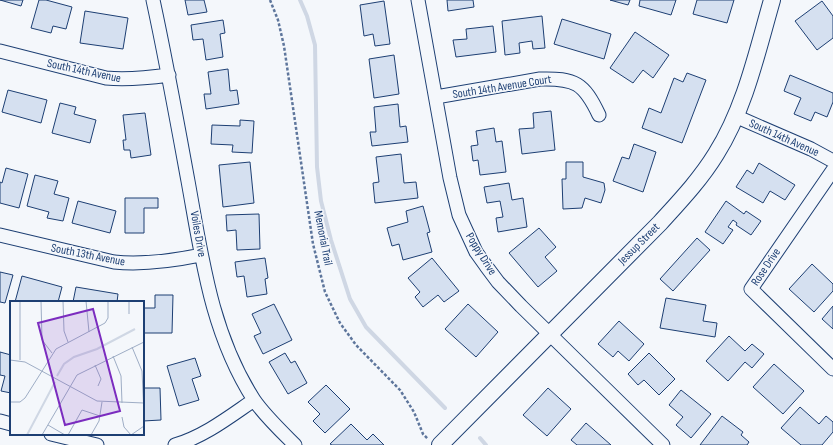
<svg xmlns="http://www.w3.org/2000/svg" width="833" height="445" viewBox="0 0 833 445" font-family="'Sofia Sans Condensed',sans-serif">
<rect width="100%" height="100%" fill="#f4f7fb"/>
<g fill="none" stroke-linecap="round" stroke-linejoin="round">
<path stroke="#cfd7e4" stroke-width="4" d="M300 0 307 16 315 45 317 167 321 201 331 240 350 299 366 327 445 408
M480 438 486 445"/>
</g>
<path fill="#d5e0f0" stroke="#1d3f73" d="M0 0H23L21 6Z
M39 0H46L72 7 66 29 53 26 51 33 31 28Z
M185 0H204L207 12 188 15Z
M447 0H473L474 7 448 11Z
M610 0H630L628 5Z
M640 0H676L671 15 639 6Z
M697 0H734L727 23 693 14Z
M384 1 390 44 375 46 373 34 364 36 360 5Z
M822 1 833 16V38L817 50 795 21Z
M85 11 128 18 123 49 80 43Z
M542 16 545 48 533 49 532 41 519 43 520 53 505 55 502 21Z
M562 19 611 34 604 59 554 44Z
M223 20 225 33 220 34 223 57 206 60 203 39 193 40 191 25Z
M493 26 496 52 456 57 453 40 467 39 466 29Z
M635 32 669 55 653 78 643 70 633 83 610 68Z
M394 55 399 94 374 98 369 59Z
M228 69 230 91 237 90 239 104 206 109 204 94H211L208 72Z
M687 73 706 80 682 143 642 128 649 108 661 113 674 78 683 82Z
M790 75 833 93V102L827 117 815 112 811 121 794 114 801 98 784 91Z
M8 90 47 100 41 123 2 112Z
M60 103 76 107 74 114 96 120 90 143 52 133Z
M398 104 400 127 406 126 408 142 372 146 370 132H376L374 107Z
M551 111 555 150 522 154 519 129 534 128 533 113Z
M145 113 151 155 131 158 130 150H124L123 140H126L123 115Z
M240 120 254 121 252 153 232 152 233 145 211 144 212 125 240 126Z
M494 128 496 142 502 141 506 172 480 175 478 160 473 161 471 146 478 145 476 131Z
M634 144 656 152 643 192 613 181 622 157 629 159Z
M401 154 404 183 416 182 418 198 375 203 373 183 379 182 376 157Z
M250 162 254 203 223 207 219 165Z
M566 162H583V177L604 183 605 190 601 203 585 198 582 208 563 209 562 179H566Z
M759 163 795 185 785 200 770 191 763 203 736 187 747 170 753 174Z
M6 168 28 174 19 208 0 203V182L2 183Z
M35 175 58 181 54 194 69 198 63 221 47 218 49 212 27 206Z
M509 183 512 200 523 198 527 227 498 232 496 218 503 217 500 201 487 203 484 187Z
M125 198H158V208H144V233H125Z
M78 201 116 211 110 233 72 223Z
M726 201 744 214 746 211 761 221 751 235 736 225 737 223 733 220 728 227 733 230 723 244 705 232Z
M423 206 430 232 427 233 432 252 403 260 399 244 392 246 387 228 408 222 406 211Z
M259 214 260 249 237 250 236 230 227 231 226 215Z
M539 228 556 247 545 257 557 271 538 287 509 253Z
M697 238 710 250 673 291 660 279Z
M265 258 268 278 265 279 267 294 247 297 244 276 237 277 235 262Z
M432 258 459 291 444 302 438 295 423 307 415 297 420 292 408 278Z
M812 264 833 284V291L814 312 789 289Z
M0 272 13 275 5 303 0 302Z
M22 276 62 287 58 302H15Z
M76 287 118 294 117 302H73Z
M155 295H173L172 333H143V308H155Z
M666 298 706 305 703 321 717 323 715 337 660 328Z
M274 304 292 340 263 354 254 336 261 333 252 314Z
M468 304 498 332 476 357 445 329Z
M833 306V329L822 319Z
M619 321 644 344 629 361 618 351 613 357 598 344Z
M729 336 745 351 752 344 764 354 752 368 745 362 728 381 706 361Z
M0 352 11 355V393L1 391 5 376 0 375Z
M285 353 291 363 295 361 307 383 288 394 269 362Z
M649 353 675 379 659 395 644 380 638 385 628 374Z
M195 358 201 376 192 379 199 400 179 406 167 366Z
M774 364 804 391 783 414 753 387Z
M326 385 350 409 325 433 313 421 320 414 308 402Z
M143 388H160L161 420 143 421Z
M548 388 571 409 547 436 523 415Z
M681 390 711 414 691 438 676 425 683 417 669 405Z
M800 407 819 424 826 416 833 422V432L822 445H801L781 428Z
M722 416 743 432 741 435 749 442 747 445H700Z
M586 423 611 445H577L571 440Z
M351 424 367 440 373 434 384 445H332L330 444Z"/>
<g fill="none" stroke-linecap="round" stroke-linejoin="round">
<g stroke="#1d3f73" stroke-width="15">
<path id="minor" d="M153 0C166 60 177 121 188 181 202 258 211 333 254 400 265 416 281 431 295 445
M418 0 450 178 459 215 476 252 486 266 498 282 521 306 663 445
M0 51 106 78C128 80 147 78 169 75
M436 97 540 79C575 78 584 83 599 115
M735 116 811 149 833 161
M833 170 751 289 833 369
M0 235 114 262C144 265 172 261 201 255
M0 421 11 424
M51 434 97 445
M175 445C205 436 229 417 254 400"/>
</g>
<g stroke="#1d3f73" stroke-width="18">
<path id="tertiary" d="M440 445 660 223C680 201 700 180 716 154 745 108 757 52 772 0"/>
</g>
<path stroke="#5e769c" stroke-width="2.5" stroke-dasharray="3 2" stroke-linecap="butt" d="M270 0 278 20 284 46 313 244 325 292 340 323 356 345 400 390 414 412 423 434 428 439"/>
<use href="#minor" stroke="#f4f7fb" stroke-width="13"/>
<use href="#tertiary" stroke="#f4f7fb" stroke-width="16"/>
</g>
<g text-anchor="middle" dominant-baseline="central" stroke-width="3" stroke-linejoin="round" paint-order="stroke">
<g font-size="12" fill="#1d3f73" stroke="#f4f7fb">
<text transform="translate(84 71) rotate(12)">South 14th Avenue</text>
<text transform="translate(502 87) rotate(-9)">South 14th Avenue Court</text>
<text transform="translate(784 138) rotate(24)">South 14th Avenue</text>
<text transform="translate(198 234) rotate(80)">Voiles Drive</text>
<text transform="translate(323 238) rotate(79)">Memorial Trail</text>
<text transform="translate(639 244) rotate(-45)">Jessup Street</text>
<text transform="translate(481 254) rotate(58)">Poppy Drive</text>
<text transform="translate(88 255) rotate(11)">South 13th Avenue</text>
<text transform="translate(766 267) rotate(-56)">Rose Drive</text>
</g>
</g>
<g transform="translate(10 301)">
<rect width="134" height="134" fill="#f4f7fb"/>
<path fill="none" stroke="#cfd7e4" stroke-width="2" d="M47 75 54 63 64 56 87 48 125 28M17 134 45 81"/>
<path fill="none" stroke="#9eadc5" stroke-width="1" d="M10 0V59M31 0 32 39 42 52M53 0 54 30 58 41M76 0 79 31M119 13V0M122 46 132 70 134 113M103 55 111 75 112 102M0 59 15 61 87 100 134 102M85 64 91 78 88 85M0 101H10L15 97 46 48 95 22 98 17V0M112 116 114 126 121 134M38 124 55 134M32 134 67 74 134 41M58 134 72 109 90 115M81 134 89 120 92 101M121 134 134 125"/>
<path fill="#7b2cbf" fill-opacity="0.15" stroke="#7b2cbf" stroke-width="2" d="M83 8 110 110 55 124 28 22Z"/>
<rect width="134" height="134" fill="none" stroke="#1d3f73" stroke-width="2"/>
</g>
</svg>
